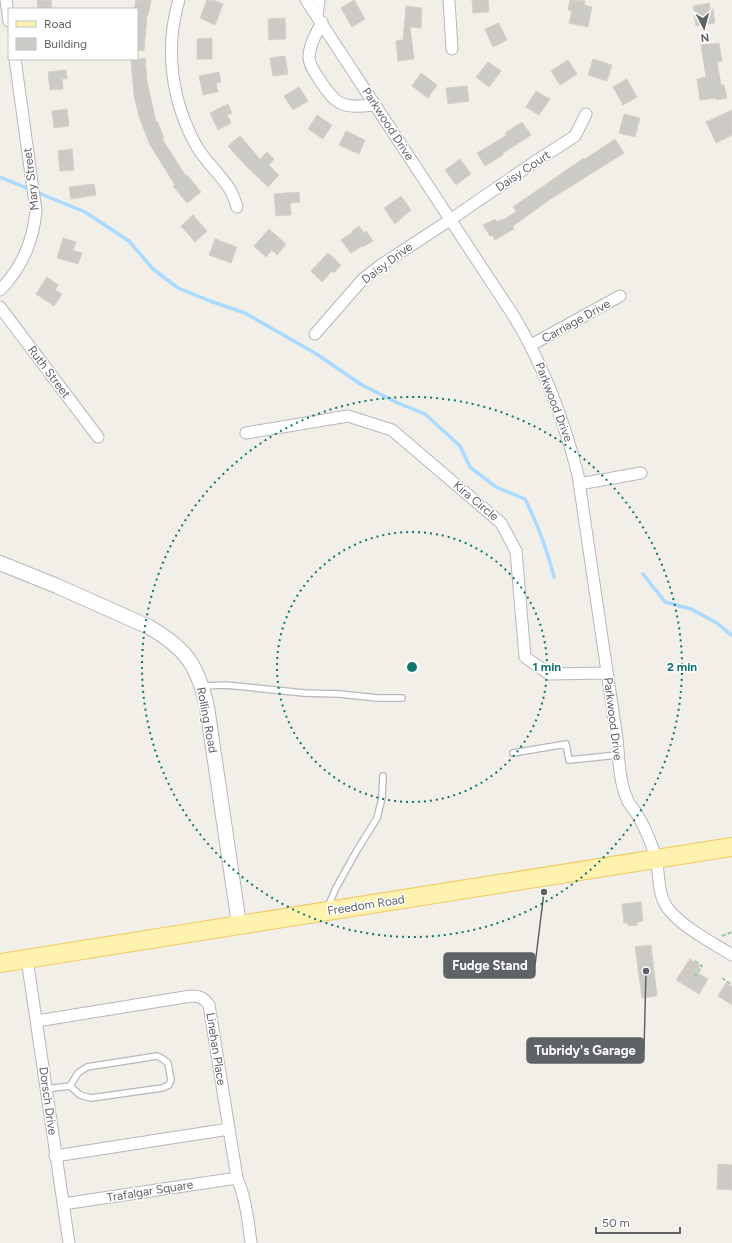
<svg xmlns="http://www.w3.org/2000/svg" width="732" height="1243" viewBox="0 0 732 1243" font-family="Figtree,sans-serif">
<rect width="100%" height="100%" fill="#f1efe8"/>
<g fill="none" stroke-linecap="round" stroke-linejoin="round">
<path stroke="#aadaff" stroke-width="3.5" d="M0 177 85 212 129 241 153 269 178 288 210 301 245 313 315 353 362 385 398 403 425 414 460 446 470 467 496 487 525 499C538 525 547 549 554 577
M643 574 665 602 691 609 717 623 731 635 732 634"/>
</g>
<path fill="#cccac5" stroke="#d6d1c6" d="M37 0H51L52 9H38Z
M136 0H151L148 15H147L144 51 137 50V9H134Z
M207 0H213L223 4 215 25 200 18Z
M354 0 365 19 352 27 341 8Z
M472 0H488L489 12 473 13Z
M570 0 585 1 584 5 592 7 588 27 569 23 572 11 568 10Z
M709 3 710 9H713L715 23 696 26 693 6Z
M406 6 422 8 421 28 410 27 414 59 398 61 396 41 403 40Z
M285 18 286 39 269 40 268 19Z
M499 23 507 40 493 47 485 29Z
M212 38V59H197V39Z
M719 43 722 61 717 62 721 85H724L727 98 716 100V98L700 100 697 79 706 77 701 45Z
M285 56 288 74 273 76 270 58Z
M145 58 147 81 156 122 157 121 164 138 162 139 186 176 187 175 201 192 187 203 173 186 175 185 150 145 139 117 134 95 131 60Z
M593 59 612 65 607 81 588 75Z
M568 60 577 74 560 85 551 71Z
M488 62 501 71 489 87 476 77Z
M66 70 67 79H62L63 89 50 90 48 72Z
M219 72 221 82 216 83 218 92 203 95 199 76Z
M421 73 437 85 428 98 412 86Z
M627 79 637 97 623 105 613 87Z
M467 86 469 101 448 104 446 88Z
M299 87 308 101 293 110 284 96Z
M536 91 550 99 539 115 526 107Z
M228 104 232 113 227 115 231 123 218 130 210 113Z
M67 109 69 126 54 128 52 111Z
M732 110V135L716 143 706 122Z
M624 114 640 118 635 137 619 133Z
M317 115 332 125 323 139 308 129Z
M522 122 531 135 502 154 503 155 485 166 477 153 507 135 505 133Z
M346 131 365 140 359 154 339 145Z
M240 136 260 159 267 152 274 159 269 165 279 175 268 187 245 165 228 146Z
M615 139 624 153 549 200 513 226 514 229 495 240 492 235 490 236 483 225 495 219 497 222 502 219 503 220 514 213 516 211 513 207 584 158 585 159Z
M72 149 74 170 60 171 58 151Z
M460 159 471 174 456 185 445 170Z
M94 184 96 195 71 199 69 187Z
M299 192 300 202 290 203 291 215 276 216 274 194Z
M401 196 411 210 395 224 384 208Z
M193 215 207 231 195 242 181 226Z
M359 226 364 233 366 231 373 241 363 247 362 246 351 253 341 240 353 232 352 231Z
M269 229 286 244 277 255 272 250 266 257 254 246Z
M63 238 76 242 73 250 82 253 78 264 57 258Z
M215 239 237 247 231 263 209 255Z
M328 253 341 265 334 273 332 271 322 282 311 271Z
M47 277 58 285 55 290 62 294 54 306 36 294Z
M641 902 643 921 637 922V925L628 926V923H624L622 904Z
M651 945 657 996 642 998 635 947Z
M690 959 700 966 696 972 708 979 699 994 676 980Z
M726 983 732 987V1005L718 996Z
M718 1164 732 1165V1190L717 1189Z"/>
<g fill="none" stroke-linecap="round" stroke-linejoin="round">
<g stroke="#b5b8bc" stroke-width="8">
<path id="service" d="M202 686 226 685 304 693 339 694 378 698H402
M513 753 566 744 569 760 618 755
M327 909 336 888 356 852 377 818 382 798 383 776
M46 1089 70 1086 80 1095 91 1098 162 1088 169 1085 171 1080 168 1063 163 1059 157 1056 87 1067 78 1073 70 1086"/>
</g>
<g stroke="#b5b8bc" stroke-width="13">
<path id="minor" d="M6 0 9 21
M179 0C164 49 172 103 197 147 206 162 220 174 229 188 233 194 235 201 237 207
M306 0 515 318C544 367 564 420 578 475L617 739C619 758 619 781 627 799 629 805 634 809 637 814 645 828 652 844 656 859 660 877 657 897 670 911 684 928 713 943 732 955
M449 0 452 49
M317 16 319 0
M322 22C317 32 309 45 309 57 309 65 315 73 319 79 337 107 343 108 375 105
M0 290C22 268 33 242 36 211L15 59
M0 307 98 437
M315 334 363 279 381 265 450 220 533 163 575 136 586 114
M531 345 620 296
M246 433 348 416 392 430 501 523 516 551 525 657 549 674 607 673
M579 484 641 473
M27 959 69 1243
M37 1021 191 996C200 996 204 998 209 1005L237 1178C246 1199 248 1220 251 1243
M55 1156 229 1129
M63 1204 237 1178"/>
</g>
<g stroke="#b5b8bc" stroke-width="16">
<path id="tertiary" d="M0 563 57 586 149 627C186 648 198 666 207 707L239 924"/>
</g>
<g stroke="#f2c960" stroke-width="20">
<path id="primary" d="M0 963 732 847"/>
</g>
<path stroke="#9cc7a9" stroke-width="2" stroke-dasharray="4 2" stroke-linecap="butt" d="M722 936 732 932
M695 961 702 966 695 976
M722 978 732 985"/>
<use href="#service" stroke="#fff" stroke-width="5.5"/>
<use href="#minor" stroke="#fff" stroke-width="11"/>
<use href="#tertiary" stroke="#fff" stroke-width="14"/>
<use href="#primary" stroke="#fff2af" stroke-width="18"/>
</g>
<g fill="none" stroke="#0f766e" stroke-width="2" stroke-dasharray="2 4">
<circle cx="412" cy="667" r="135"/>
<circle cx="412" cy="667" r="270"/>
</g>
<g text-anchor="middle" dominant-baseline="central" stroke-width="3" stroke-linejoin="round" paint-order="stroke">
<g font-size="12" fill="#5f6368" stroke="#fff">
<text transform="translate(388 124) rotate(57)">Parkwood Drive</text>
<text transform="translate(523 171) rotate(-34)">Daisy Court</text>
<text transform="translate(31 179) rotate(-97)">Mary Street</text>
<text transform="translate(387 263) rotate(-37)">Daisy Drive</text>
<text transform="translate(576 321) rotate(-29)">Carriage Drive</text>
<text transform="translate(49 372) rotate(53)">Ruth Street</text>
<text transform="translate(554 402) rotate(69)">Parkwood Drive</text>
<text transform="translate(476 501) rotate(40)">Kira Circle</text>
<text transform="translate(613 719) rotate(83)">Parkwood Drive</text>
<text transform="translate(207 720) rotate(79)">Rolling Road</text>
<text transform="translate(366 905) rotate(-9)">Freedom Road</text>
<text transform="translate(216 1049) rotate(81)">Linehan Place</text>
<text transform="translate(48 1101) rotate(82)">Dorsch Drive</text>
<text transform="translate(150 1191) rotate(-9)">Trafalgar Square</text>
</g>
</g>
<circle cx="412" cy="667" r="6" fill="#0f766e" stroke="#fff" stroke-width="2"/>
<g font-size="12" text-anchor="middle" font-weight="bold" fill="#0f766e" stroke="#fff" stroke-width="3" stroke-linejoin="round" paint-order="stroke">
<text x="547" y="671">1 min</text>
<text x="682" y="671">2 min</text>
</g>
<path fill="none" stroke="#5f6368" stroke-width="1.5" d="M544 892L535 965M646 971L644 1050"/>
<g fill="#5f6368" stroke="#fff" stroke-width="1.5">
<circle cx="544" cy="892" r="4"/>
<circle cx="646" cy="971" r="4"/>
</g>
<g fill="#5f6368" stroke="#5f6368" stroke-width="1.5">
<rect x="444" y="953" width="91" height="25" rx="4"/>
<rect x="527" y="1038" width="117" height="25" rx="4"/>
</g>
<g font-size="13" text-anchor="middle" font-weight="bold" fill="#fff">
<text x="490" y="970">Fudge Stand</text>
<text x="585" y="1055">Tubridy's Garage</text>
</g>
<rect x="8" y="8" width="130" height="52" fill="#ffffff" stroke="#bfc1c3"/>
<rect x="16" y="21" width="20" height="6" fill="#fff2af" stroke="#bfc1c3"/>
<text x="44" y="28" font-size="12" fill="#5f6368">Road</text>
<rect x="16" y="38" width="20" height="12" fill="#cccac5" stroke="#bfc1c3"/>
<text x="44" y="48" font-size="12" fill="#5f6368">Building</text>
<g transform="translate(704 28) rotate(174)" stroke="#ffffff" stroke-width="3" paint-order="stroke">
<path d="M0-3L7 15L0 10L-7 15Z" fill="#5f6368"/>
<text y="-6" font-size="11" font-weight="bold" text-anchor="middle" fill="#5f6368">N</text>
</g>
<path d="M596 1227v6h84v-6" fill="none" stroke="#5f6368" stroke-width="2"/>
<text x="602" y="1227" font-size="12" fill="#5f6368" stroke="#ffffff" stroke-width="3" paint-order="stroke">50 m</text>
</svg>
